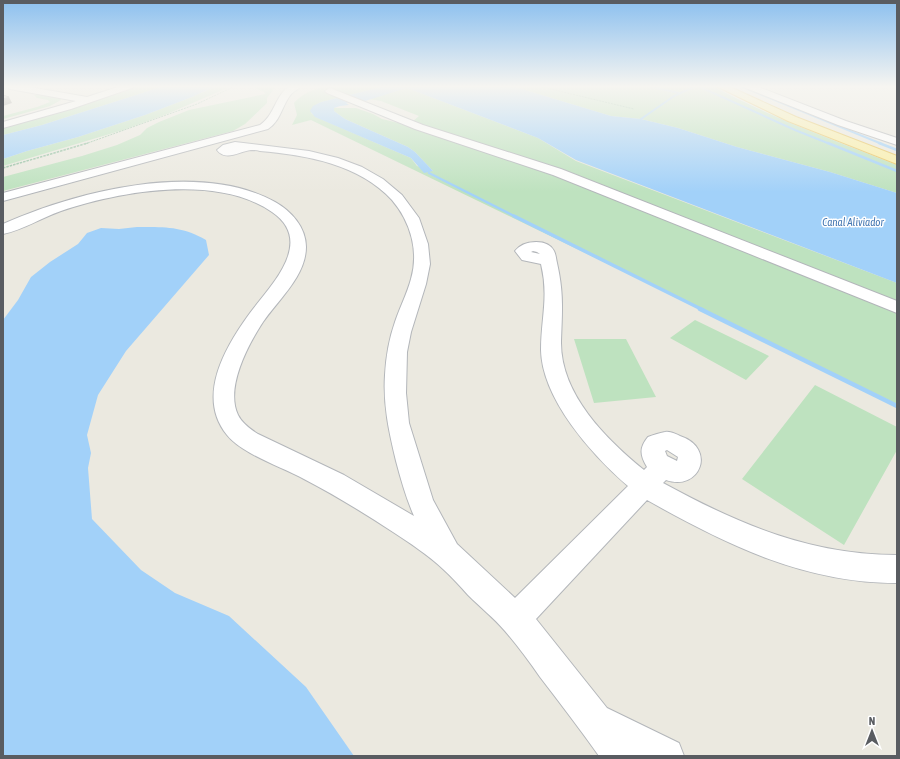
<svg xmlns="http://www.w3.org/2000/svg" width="900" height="759" viewBox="0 0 900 759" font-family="'Asap Condensed',sans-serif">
<rect width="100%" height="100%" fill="#ebe9e0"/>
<path fill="#bee2bf" d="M133 86H164L42 125 3 135V126L100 98Z
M216 86H230L225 89 167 114 123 130 3 166V159L27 151 78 137 145 115 192 97Z
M251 86H276L267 98V103L245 124 233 131 3 191V177L82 156 117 145 140 135 147 128 159 122 189 110 265 94 264 92Z
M325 86H385L321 102 317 104 311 113 316 117 411 158 417 166 433 171 415 152 408 147 345 119 334 111V108H356L373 114 382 119 403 124 557 174 897 310V404L311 120 292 125 297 115 294 103C303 93 312 90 325 86Z
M512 86H713C771 118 835 140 897 165V193L830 172 737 147 678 128 641 119 611 116Z
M407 88 538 138 576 161 897 283V304L637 200 412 122 419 116 381 101 369 99Z
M34 95H45L60 97 61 100 50 106 3 119V116L37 107 50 102 48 100 37 98Z
M695 320 769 356 746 380 670 338Z
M574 339H626L656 397 594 403Z
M815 385 897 427V450L844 545 742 479Z"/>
<path fill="#a2d1f9" d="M164 86H216L192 97 145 115 78 137 27 151 3 159V135L42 125Z
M385 86H512L611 116 641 119 678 128 737 147 830 172 897 193V283L576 160 538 138 407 88 365 101 358 100 346 103 349 105 340 106 334 108V111L345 119 408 147 415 152 433 171 424 173 411 158 315 117 310 111 313 106 321 102Z
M137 227C164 227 182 226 206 240L209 255 126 351 98 395 87 435 91 453 88 468 92 519 141 570 175 593 229 616 306 687 354 756H3V320L18 300 31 277 50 262 78 244 87 233 101 228 119 229Z"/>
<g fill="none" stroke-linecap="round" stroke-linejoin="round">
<path stroke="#a2d1f9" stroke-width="2" d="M648 86 679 93
M698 86 795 130 830 144
M740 86 882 144
M641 119 674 96 696 86"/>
<path stroke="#a2d1f9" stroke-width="2.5" d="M828 143 897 171
M879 143 897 150
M429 173 516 217"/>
<path stroke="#a2d1f9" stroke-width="3.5" d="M514 216 703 310"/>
<path stroke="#a2d1f9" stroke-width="4.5" d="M700 309 897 406"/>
<g stroke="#b3b6ba" stroke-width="2">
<path id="minor" d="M5 86H24L87 97 121 86H134L132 88 71 109 3 128V122L76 101 10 89Z
M290 86H301C297 90 292 92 289 97 281 109 280 121 268 129L3 201V193L260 125C275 115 275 95 290 86Z
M744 86H756L846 121 897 138V145L838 125 746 88Z
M330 88 423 125 561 169 897 301V313L553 175 415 129 327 93 325 91Z
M235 142 309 151 338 158 362 167 383 179 402 195 419 218 428 244 430 264 426 284 411 332 407 352 406 393 409 423 433 500 457 544 515 598 628 486C592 455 542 399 541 350 541 318 549 297 541 264L522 260 515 251C523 240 548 238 554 251 556 255 556 259 557 263 564 294 562 311 561 341 560 394 606 439 644 470L647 467C640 455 639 448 648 437 653 435 659 433 665 432 670 431 676 434 680 436 717 448 700 492 666 480L663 483C738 524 811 555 897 555V583C804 583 727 545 647 500L536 619 607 708 679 743 684 756H599C580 729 560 703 540 677 529 661 518 646 505 631 494 618 480 607 468 595 460 586 452 577 443 569 428 555 410 543 393 532 364 513 335 495 304 479 282 467 242 454 227 435 196 397 225 347 250 313 270 286 316 242 272 212 217 174 121 191 61 211 41 218 23 230 3 234V224C77 191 199 160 275 202 291 211 306 227 306 247 306 276 278 300 263 322 248 345 225 388 238 415 242 423 250 429 258 434L344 475 414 516C406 498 401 480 396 461 389 432 383 405 385 375 386 357 389 339 395 322 400 307 407 294 411 279 419 252 411 222 392 200 359 164 306 155 260 151 257 150 253 150 251 150 240 151 226 162 217 150L223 145ZM533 251 537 252 540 254 531 252ZM667 450 678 457 677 461 667 456 665 451Z"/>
</g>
<g stroke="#e8c55d" stroke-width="2">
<path id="major" d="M716 86H728L796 117 897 156V164L788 121Z"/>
</g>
<path stroke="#98c2a5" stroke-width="1" stroke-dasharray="2 1" stroke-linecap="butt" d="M538 86 634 109
M85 144 197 104 235 86"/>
<path stroke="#98c2a5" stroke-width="1.5" stroke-dasharray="2.5 1" stroke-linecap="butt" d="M3 168 88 143"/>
<use href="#minor" fill="#fff" fill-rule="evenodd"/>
<use href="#major" fill="#faefa7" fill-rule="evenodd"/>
</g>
<path fill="#8b8985" d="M9 97 12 103 3 106V99Z"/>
<path fill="#c6c4be" stroke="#8b8985" d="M3 95 9 97 3 99Z"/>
<linearGradient id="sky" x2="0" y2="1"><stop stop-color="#8cc0ef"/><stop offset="0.45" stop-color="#f6f5f1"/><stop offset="1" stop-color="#f6f5f1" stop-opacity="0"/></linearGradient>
<rect width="900" height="192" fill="url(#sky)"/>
<g text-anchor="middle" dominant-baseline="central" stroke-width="3" stroke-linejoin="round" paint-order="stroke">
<g font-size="11" font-style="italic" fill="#4477b2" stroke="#fff">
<text x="853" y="222">Canal Aliviador</text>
</g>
</g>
<rect width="900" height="759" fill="none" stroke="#595c61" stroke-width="8"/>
<g transform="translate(872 731)" stroke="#ffffff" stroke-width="3" paint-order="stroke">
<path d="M0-3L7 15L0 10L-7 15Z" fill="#595c61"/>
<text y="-6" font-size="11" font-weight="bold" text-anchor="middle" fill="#595c61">N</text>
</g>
</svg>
